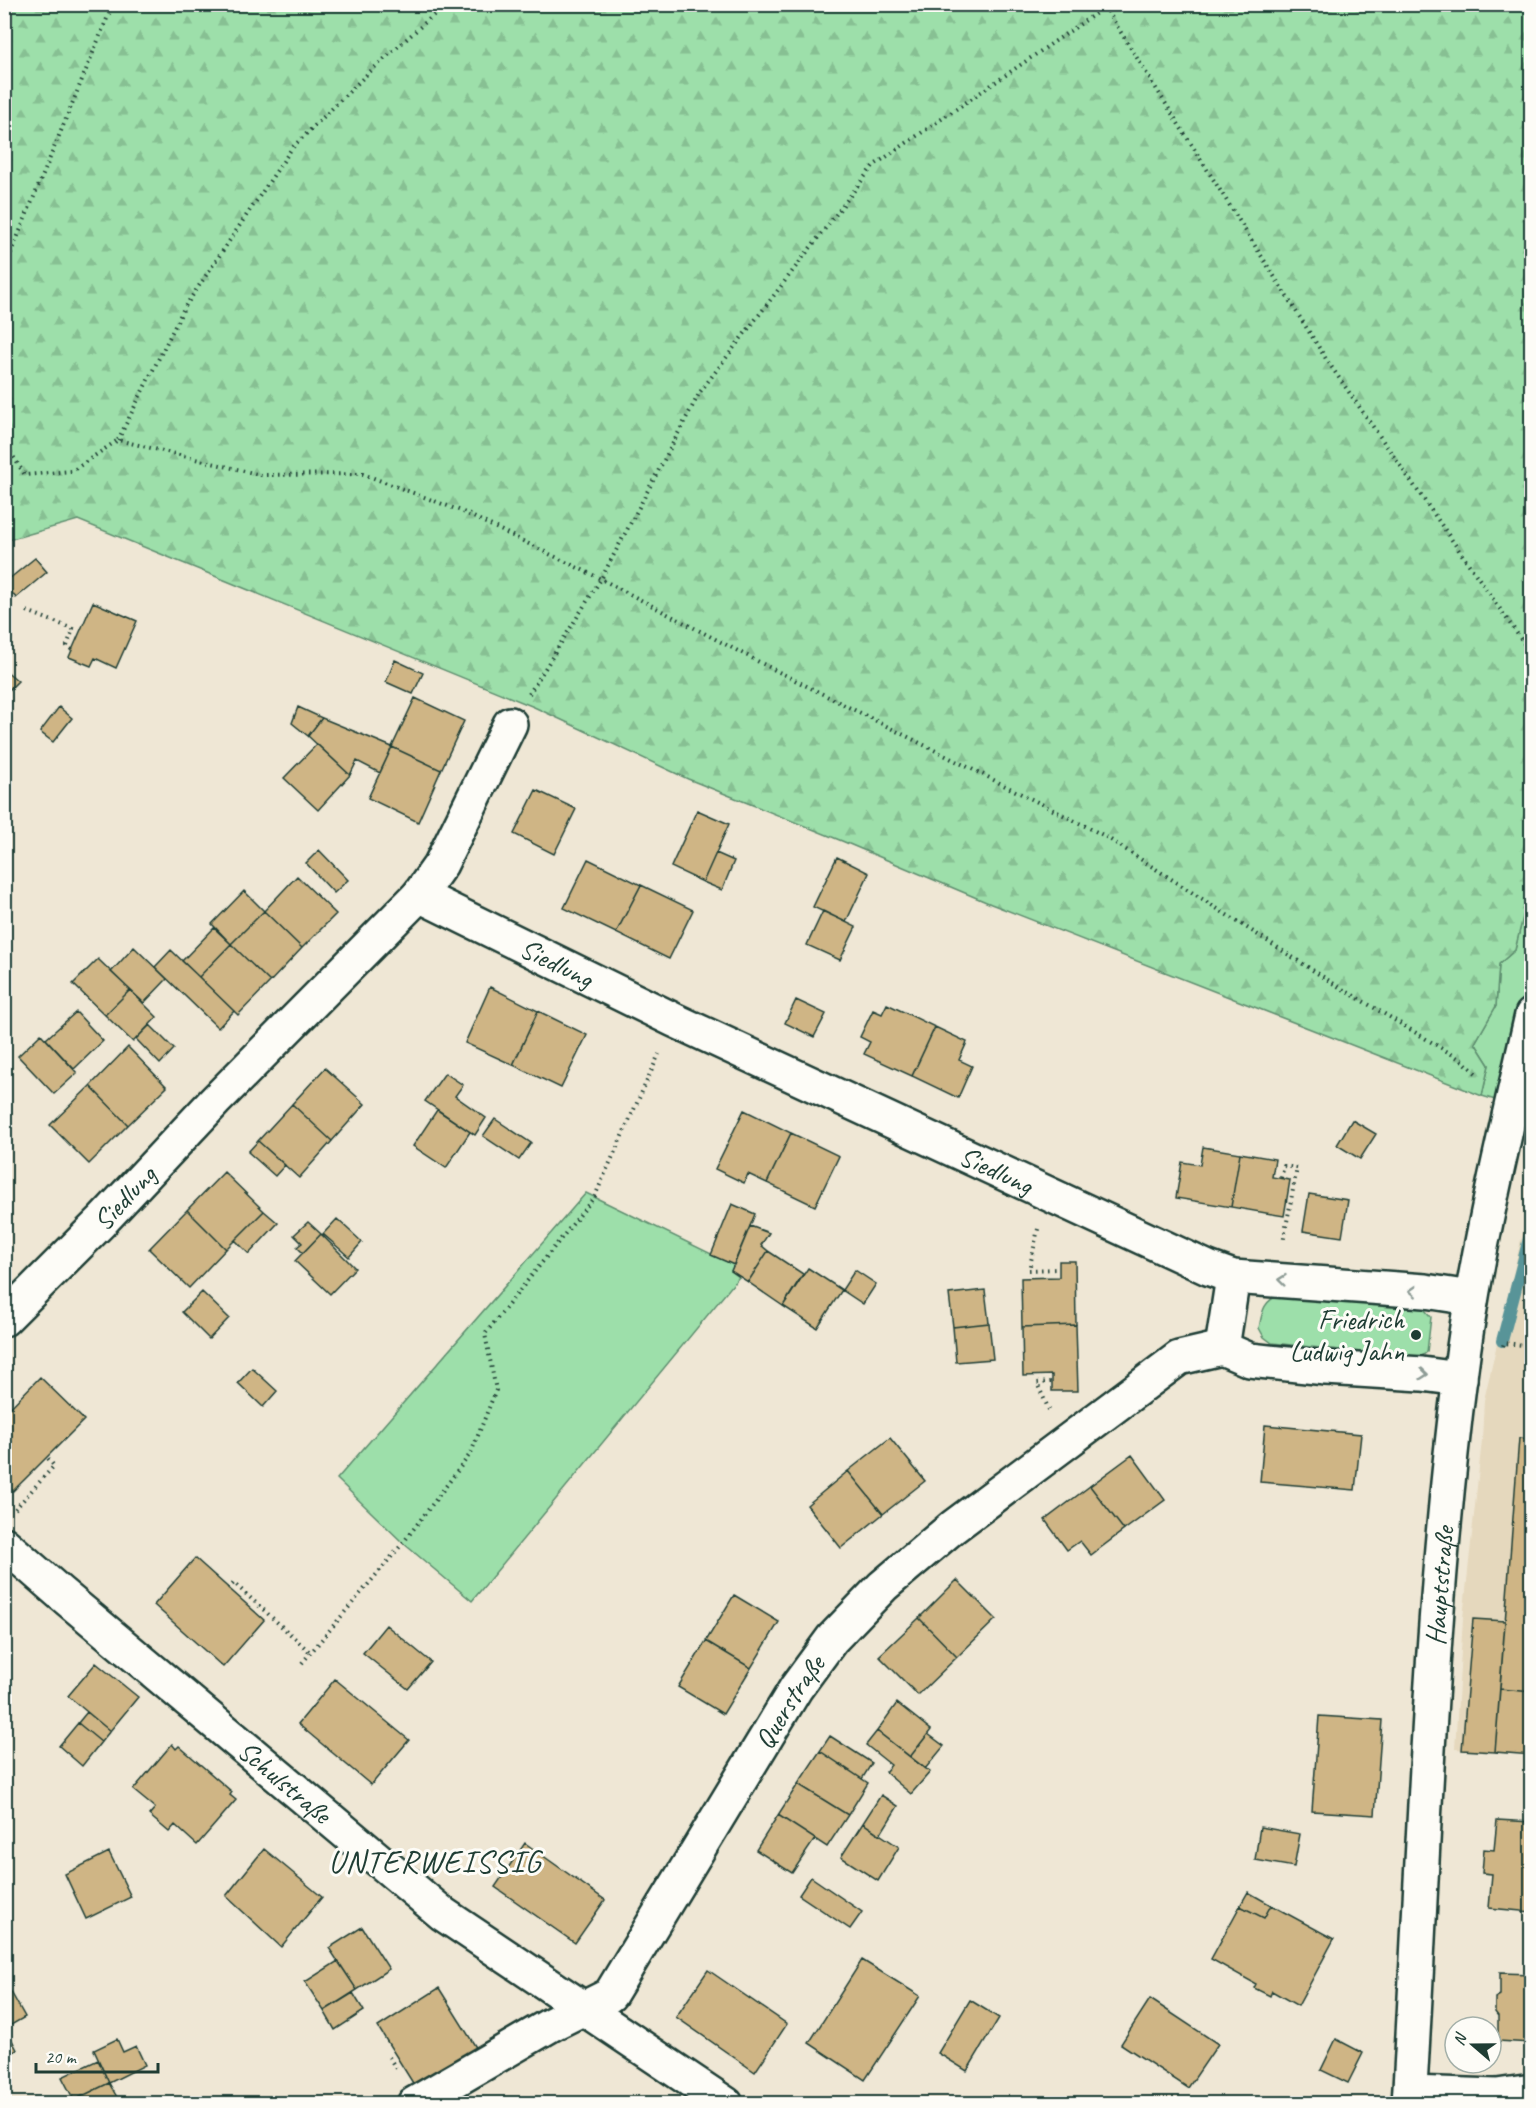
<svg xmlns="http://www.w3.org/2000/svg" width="1536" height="2108" viewBox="0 0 1536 2108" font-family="Caveat,sans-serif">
<defs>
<pattern id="forest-firs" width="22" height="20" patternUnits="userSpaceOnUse" patternTransform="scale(1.5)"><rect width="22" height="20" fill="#9ddfaa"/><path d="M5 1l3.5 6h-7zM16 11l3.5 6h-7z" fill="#87c093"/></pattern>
</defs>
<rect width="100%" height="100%" fill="#efe7d5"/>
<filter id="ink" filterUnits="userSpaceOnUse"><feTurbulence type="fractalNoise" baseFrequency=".0167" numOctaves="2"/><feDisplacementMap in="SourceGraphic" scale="12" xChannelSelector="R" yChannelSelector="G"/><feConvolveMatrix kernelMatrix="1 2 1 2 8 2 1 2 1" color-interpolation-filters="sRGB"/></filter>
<g filter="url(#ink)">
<path fill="#e5d8bd" d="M1531 1197V1755L1455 1749 1463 1618 1482 1440 1484 1400Z"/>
<path fill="#9ddfaa" stroke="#5e8e6f" stroke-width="1.5" d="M1531 880V1111L1482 1096 1489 1065 1475 1043 1496 1006 1499 964 1515 950Z
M586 1193 734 1265 731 1271 739 1277 472 1601 403 1543 337 1479Z
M1279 1296 1424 1309 1431 1317 1427 1352 1419 1358 1272 1343 1264 1337 1259 1328C1262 1314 1263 1300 1279 1296Z"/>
<path fill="url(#forest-firs)" stroke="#5e8e6f" stroke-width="1.5" d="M5 4 1531 5 1532 880 1515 950 1499 964 1496 1006 1475 1043 1489 1065 1482 1096 991 904 842 841 688 779 534 707 78 520 5 541Z"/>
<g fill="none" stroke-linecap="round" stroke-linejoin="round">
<path stroke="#599498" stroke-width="12" d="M1502 1341 1532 1227"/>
</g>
<path fill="#cfb585" stroke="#1f3d34" stroke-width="1.5" d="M35 558 47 572 16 598 4 583Z
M93 602 137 621 116 668 95 658 91 666 69 657Z
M395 660 423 673 413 694 386 682Z
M4 669 18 681 4 695Z
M415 698 464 721 441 770 392 747Z
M59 707 72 718 53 742 40 732Z
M298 707 322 718 308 736 292 723Z
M322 718 392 747 380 773 357 761 350 775 308 736Z
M317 744 350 775 318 810 284 778Z
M392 747 441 770 418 822 368 798Z
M536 790 576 809 554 854 514 834Z
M697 810 729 824 703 882 671 867Z
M319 850 348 880 334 893 306 863Z
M716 853 734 861 722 890 703 882Z
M837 857 869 873 846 922 813 907Z
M588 859 641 885 616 933 564 908Z
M297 876 336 914 302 948 264 911Z
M641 885 693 910 669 959 616 933Z
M244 891 264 911 231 944 212 924Z
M264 911 302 948 270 982 231 944Z
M823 911 856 927 840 960 807 945Z
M214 928 231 944 199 977 182 961Z
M231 944 270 982 238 1015 199 977Z
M134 947 167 979 144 1003 111 972Z
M171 950 234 1011 218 1028 155 967Z
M98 959 130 990 105 1015 73 984Z
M490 987 538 1011 513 1065 465 1043Z
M130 990 157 1017 133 1042 105 1015Z
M796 1000 826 1014 814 1037 785 1023Z
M887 1004 935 1027 912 1076 864 1054 870 1042 860 1037 873 1010 882 1014Z
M538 1011 587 1035 561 1088 513 1065Z
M76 1012 103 1041 74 1069 46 1039Z
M150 1025 174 1049 160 1064 136 1039Z
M935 1027 967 1042 959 1060 972 1066 958 1098 912 1076Z
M41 1034 77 1073 54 1094 18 1056Z
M128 1047 167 1087 128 1125 90 1086Z
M325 1068 365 1104 332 1141 292 1104Z
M445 1073 463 1085 455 1096 486 1118 475 1135 425 1101Z
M90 1086 128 1125 89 1164 50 1125Z
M292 1104 332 1141 299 1178 258 1141Z
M437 1110 470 1132 446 1168 413 1146Z
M744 1110 791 1133 767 1183 748 1174 744 1183 715 1169Z
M495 1119 531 1143 519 1160 483 1136Z
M1352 1120 1376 1134 1360 1159 1337 1145Z
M791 1133 839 1156 815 1206 767 1183Z
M258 1141 285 1165 275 1176 248 1152Z
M1203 1147 1240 1153 1231 1207 1176 1198 1182 1162 1200 1165Z
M1240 1153 1275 1159 1272 1177 1290 1180 1284 1216 1231 1207Z
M224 1172 264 1211 226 1249 187 1210Z
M1309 1194 1348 1200 1342 1237 1303 1231Z
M732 1204 755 1214 734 1265 711 1255Z
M187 1210 226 1249 189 1288 149 1249Z
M264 1211 278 1223 249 1254 235 1240Z
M337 1219 362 1242 349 1257 323 1234Z
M308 1222 321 1234 303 1253 297 1247 302 1243 294 1235Z
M750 1226 769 1233 761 1245 768 1251 748 1282 731 1271Z
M321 1234 355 1268 330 1294 295 1261Z
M768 1251 803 1274 783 1306 748 1282Z
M1059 1261H1075L1076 1325 1022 1327 1021 1278 1059 1277Z
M808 1268 842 1290 817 1328 783 1306Z
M855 1270 876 1284 863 1304 842 1290Z
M985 1290 989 1323 953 1327 949 1294Z
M202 1292 229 1318 209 1339 182 1312Z
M989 1323 993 1359 956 1362 953 1327Z
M1076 1325 1078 1391H1052V1375L1023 1376 1022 1327Z
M252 1368 277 1391 263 1407 238 1383Z
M40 1377 84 1420 13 1491 4 1482V1414Z
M1265 1425 1361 1434 1355 1490 1260 1482Z
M890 1438 925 1481 883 1514 848 1471Z
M1519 1438 1532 1439V1692L1500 1689Z
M1132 1455 1165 1500 1124 1530 1090 1486Z
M848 1471 883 1514 841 1548 807 1505Z
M1090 1486 1124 1530 1091 1555 1080 1541 1067 1550 1045 1520Z
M195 1558 264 1620 223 1667 154 1605Z
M957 1580 996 1619 957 1657 919 1618Z
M734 1595 779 1622 751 1668 706 1641Z
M919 1618 957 1657 918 1695 879 1656Z
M1473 1619 1505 1621 1495 1752 1462 1750Z
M386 1625 431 1662 408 1689 363 1653Z
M706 1641 751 1668 723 1714 678 1687Z
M96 1663 138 1697 110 1731 68 1696Z
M335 1679 409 1740 371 1785 298 1724Z
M1500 1689 1532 1692V1755L1495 1752Z
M897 1703 931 1730 910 1757 877 1731Z
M87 1712 110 1731 101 1742 78 1723Z
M1319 1716 1382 1720 1375 1815 1312 1811Z
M78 1723 101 1742 82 1766 59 1746Z
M877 1731 930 1772 911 1794 885 1772 891 1765 866 1745Z
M928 1734 944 1746 925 1769 910 1757Z
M830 1736 872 1763 862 1779 820 1751Z
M172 1744 176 1749 179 1746 232 1792 230 1795 236 1800 197 1845 175 1825 169 1832 149 1815 155 1808 133 1790Z
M820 1751 868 1783 848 1815 798 1784Z
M798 1784 848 1815 827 1847 778 1815Z
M881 1795 898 1806 880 1835 863 1823Z
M778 1815 815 1839 792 1873 756 1850Z
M1497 1820 1532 1822V1912L1489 1908 1492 1874 1482 1873 1484 1849 1494 1850Z
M863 1823 899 1847 878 1881 841 1857Z
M1260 1827 1300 1834 1294 1867 1255 1860Z
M525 1843 605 1900 575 1943 495 1887Z
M264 1849 322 1897 281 1947 226 1896Z
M109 1852 131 1897 86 1919 65 1874Z
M811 1877 862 1912 850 1929 799 1895Z
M1248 1892 1271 1905 1264 1918 1240 1906Z
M1271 1905 1334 1939 1298 2006 1272 1991 1270 1996 1254 1988 1256 1984 1211 1959 1240 1906 1264 1918Z
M362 1927 389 1969 357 1990 329 1948Z
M862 1960 920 1996 865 2080 809 2043Z
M338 1961 357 1990 324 2011 305 1982Z
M708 1970 787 2024 755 2072 676 2017Z
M1500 1973 1532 1974V2043L1498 2041V2016L1495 2012V1998L1500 1995Z
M7 1985 25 2017 4 2029V1986Z
M439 1988 477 2049 416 2088 378 2027Z
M353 1993 364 2011 335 2030 324 2011Z
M1150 1999 1218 2044 1188 2088 1121 2044Z
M970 2000 999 2018 967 2071 938 2053Z
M6 2028 17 2050 4 2057V2029Z
M117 2039 123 2052 136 2046 145 2065 109 2083 94 2050Z
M1336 2039 1363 2053 1348 2083 1321 2070Z
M98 2060 109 2083 74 2100 62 2077Z
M109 2083 118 2099 109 2104H66Z"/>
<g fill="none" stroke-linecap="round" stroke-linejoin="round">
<g stroke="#1f3d34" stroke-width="38">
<g id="minor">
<path d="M419 895 441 864 510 724"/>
<path id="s1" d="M4 1319 101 1222 215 1101 419 895 674 1020 1208 1268 1233 1277 1425 1291 1471 1298"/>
<path d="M1222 1348 1250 1360 1326 1368 1422 1374 1460 1379"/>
<path d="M1222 1348 1233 1277"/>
<path id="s2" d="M4 1544 59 1592 443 1914 726 2104"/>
<path d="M1410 2093 1497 2096 1532 2091"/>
<path id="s3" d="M414 2104 552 2024 610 1995 796 1688 832 1639 883 1586 953 1527 1179 1358 1222 1348"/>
<path id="s4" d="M1409 2104C1424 1861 1429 1618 1460 1377 1475 1255 1505 1135 1532 1015"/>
</g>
</g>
<path stroke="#1f3d34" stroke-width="4" stroke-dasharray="1.5 4.5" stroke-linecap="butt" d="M1099 4 1105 7 1328 362 1532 655
M4 270 113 4
M118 440 184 308 292 148 365 76 446 4
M4 442 25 475 72 471 118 440 261 475 363 474 461 511 601 579 759 662 1103 835 1331 982 1463 1061 1479 1076
M27 611 73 629 67 646 72 650
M529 694 601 579 700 392 873 166 1105 7 1114 4
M1281 1178 1284 1166 1297 1168 1283 1243
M1038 1229 1029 1270 1058 1269
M1503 1346 1504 1343 1532 1346
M1049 1410 1037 1383 1051 1382
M15 1509 54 1466 46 1456
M228 1589 234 1583 311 1653
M302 1663 403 1543 471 1453 496 1390 485 1334 595 1196 659 1054
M389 2057 398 2072"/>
<use href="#minor" stroke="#fdfcf7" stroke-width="33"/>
</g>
<defs><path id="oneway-chevron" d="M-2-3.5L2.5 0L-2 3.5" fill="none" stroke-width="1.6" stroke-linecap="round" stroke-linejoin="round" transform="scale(1.5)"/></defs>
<g stroke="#8e9c96">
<use href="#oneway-chevron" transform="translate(1282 1280) rotate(-174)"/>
<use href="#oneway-chevron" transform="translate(1413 1291) rotate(-177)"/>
<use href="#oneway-chevron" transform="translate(1424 1374) rotate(6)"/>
</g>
</g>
<circle fill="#1f3d34" stroke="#fdfcf7" stroke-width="2" cx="1416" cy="1335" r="6"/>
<g text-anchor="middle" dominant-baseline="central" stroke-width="6" stroke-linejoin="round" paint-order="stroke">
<g font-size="28" fill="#1f3d34" stroke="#fdfcf7">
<text stroke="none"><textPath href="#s1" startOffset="747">Siedlung</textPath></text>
<text stroke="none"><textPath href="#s1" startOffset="1233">Siedlung</textPath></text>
<text stroke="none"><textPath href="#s1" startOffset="171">Siedlung</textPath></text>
<text stroke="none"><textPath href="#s4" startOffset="519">Hauptstraße</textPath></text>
<text stroke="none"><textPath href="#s3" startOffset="568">Querstraße</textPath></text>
<text stroke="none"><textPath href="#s2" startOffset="368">Schulstraße</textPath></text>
</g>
<g font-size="28" fill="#1f3d34" stroke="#fdfcf7" text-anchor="end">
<text x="1404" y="1319">Friedrich<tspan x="1404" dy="32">Ludwig Jahn</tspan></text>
</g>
<g font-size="32" letter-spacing="1.5" fill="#1f3d34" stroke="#fdfcf7">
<text x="435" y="1861">UNTERWEISSIG</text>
</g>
</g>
<rect width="1536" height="2108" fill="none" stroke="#fdfcf7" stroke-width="24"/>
<rect x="12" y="12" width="1512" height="2084" fill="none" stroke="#1f3d34" stroke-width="2" filter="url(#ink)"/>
<g transform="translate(1473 2045) rotate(290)"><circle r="28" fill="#fdfcf7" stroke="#a4b0a9" stroke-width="1.5"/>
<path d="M0-4.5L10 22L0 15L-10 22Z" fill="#1f3d34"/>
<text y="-9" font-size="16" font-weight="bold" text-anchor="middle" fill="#1f3d34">N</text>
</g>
<path d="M36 2063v9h122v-9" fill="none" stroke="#1f3d34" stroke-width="3"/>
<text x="45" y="2063" font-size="18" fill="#1f3d34" stroke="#fdfcf7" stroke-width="4.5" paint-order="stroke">20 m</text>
</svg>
